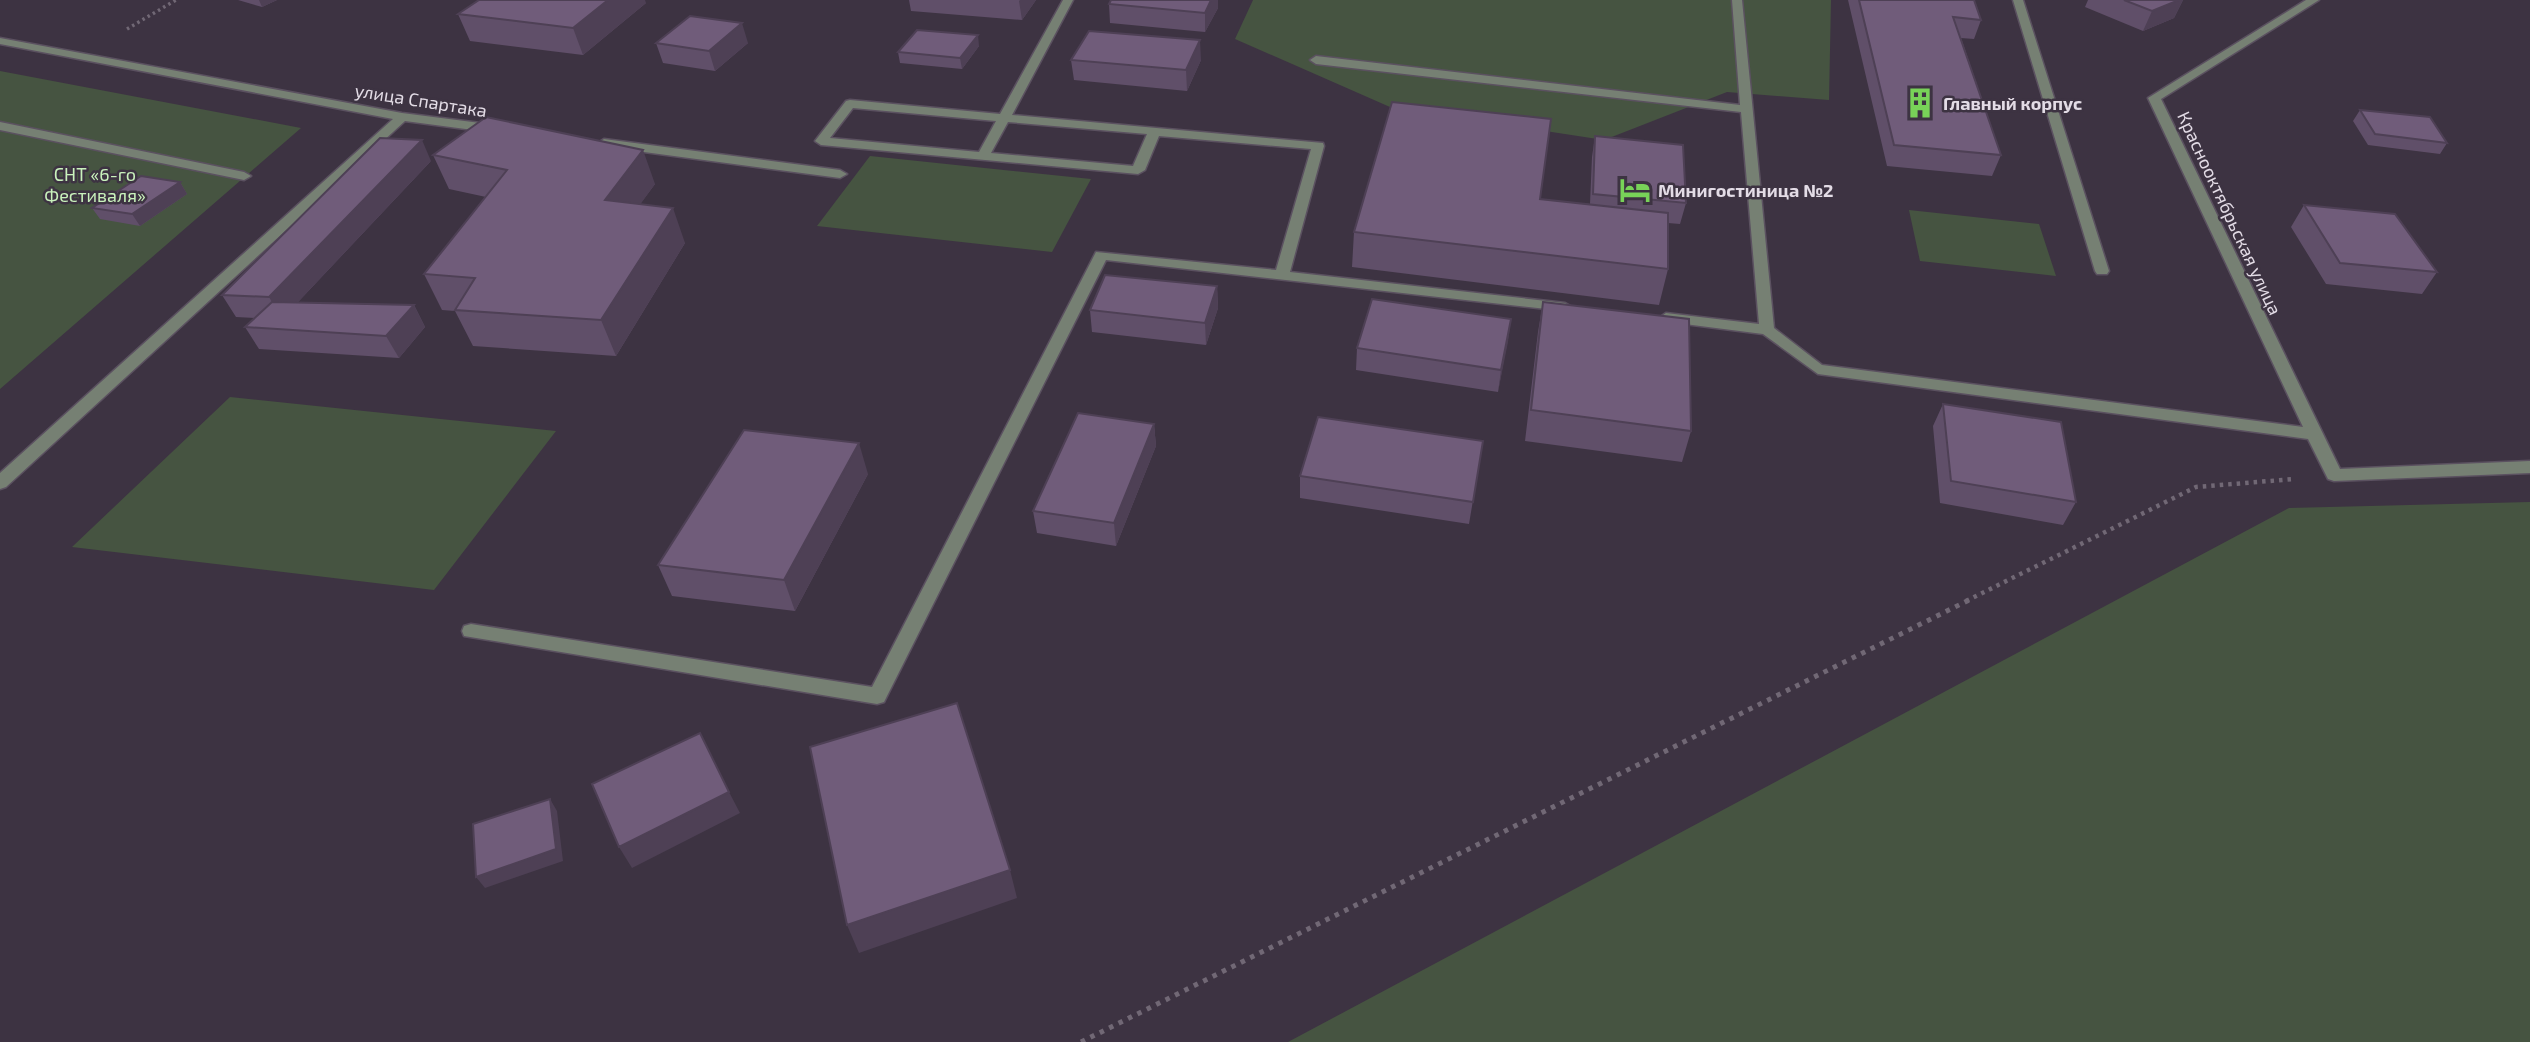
<svg xmlns="http://www.w3.org/2000/svg" width="2530" height="1042" viewBox="0 0 2530 1042" font-family="'Exo 2',sans-serif">
<rect width="100%" height="100%" fill="#3d3342"/>
<path fill="#465441" d="M1253 0H1831L1829 100 1727 92 1604 140 1390 107 1235 39Z
M0 71 301 128 0 389Z
M870 156 1091 179 1052 252 817 226Z
M1909 210 2039 224 2056 276 1920 261Z
M230 397 556 431 434 590 72 547Z
M2530 502V1042H1288L2289 508Z"/>
<g fill="none" stroke-linecap="round" stroke-linejoin="round">
<g stroke="#5b5160" stroke-width="3">
<path id="minor" d="M1063 0H1073L1012 115 1323 143 1324 146 1290 272 1565 303 1572 307 1565 311 1106 260 887 696 884 702 877 704 464 636 462 631 464 626 471 624 872 687 1096 252 1276 270 1311 149 1159 136 1145 170 1138 174 821 145 815 141 846 101 850 100 1000 114ZM853 108 996 121 979 152 830 138ZM1008 122 1147 134 1133 166 991 153Z
M1732 0H1742L1774 328 1822 365 2303 427 2148 98 2306 0H2319L2161 99 2340 469 2530 461V473L2334 481 2328 479 2308 439 1818 374 1763 334 1661 321 1659 318 1666 313 1759 324 1741 112 1316 64 1310 60 1316 56 1740 105Z
M2013 0H2023L2109 271 2107 274H2097L2095 271Z
M0 38 402 113 496 125 502 129 496 133 405 121 6 487 0 489V473L393 119 0 44Z
M0 122 244 172 251 176 244 180 0 130Z
M604 139 840 170 847 174 840 178 599 146 598 143Z"/>
</g>
<path stroke="#716875" stroke-width="3.5" stroke-dasharray="2.5 3.5" stroke-linecap="butt" d="M127 29 176 0"/>
<path stroke="#716875" stroke-width="4.5" stroke-dasharray="3.5 5" stroke-linecap="butt" d="M1966 601 2196 487 2294 479"/>
<path stroke="#716875" stroke-width="5" stroke-dasharray="4.5 6" stroke-linecap="butt" d="M1081 1042 1969 600"/>
<use href="#minor" fill="#768073" fill-rule="evenodd"/>
</g>
<path fill="#604f69" d="M238 0H277L262 7Z
M909 0H1036L1022 20 911 11Z
M1848 0H1974L1981 20 1974 39 1961 38 2001 155 1992 176 1887 166Z
M2088 0H2183L2174 18 2143 31 2085 7Z
M646 3 583 55 470 41 458 14Z
M1109 4 1218 8 1205 32 1110 23Z
M656 43H748L715 71 663 63Z
M979 46 962 69 900 63 898 52Z
M1071 60H1201L1187 91 1074 80Z
M2360 110 2447 143 2440 154 2368 145 2353 121Z
M1595 136 1686 203 1680 224 1668 223V269L1659 305 1352 267 1354 232 1540 199 1590 204 1592 157Z
M433 155 655 184 640 204 685 243 616 356 473 346 455 311 442 310 424 274 486 197 449 189Z
M431 161 298 302 414 305 425 327 399 358 259 349 245 327 255 318 236 317 222 295Z
M180 182 187 194 140 226 100 219 92 208Z
M2304 205 2437 272 2422 294 2326 284 2291 227Z
M1217 286 1218 308 1206 345 1092 332 1090 310Z
M1543 302 1691 431 1682 462 1525 441 1538 332Z
M1511 319 1498 392 1356 370 1357 348Z
M1943 404 2076 502 2063 525 1940 503 1933 426Z
M1154 424 1156 446 1116 546 1037 533 1033 511Z
M1483 441 1469 524 1300 498V476Z
M868 474 795 611 672 596 658 565Z"/>
<path fill="#4e4055" d="M259 0H277L262 7Z
M608 0H645L646 3 583 55 573 28Z
M1020 0H1036L1022 20 1019 1Z
M1211 0H1218V8L1205 32V13Z
M2179 0H2183L2174 18 2143 31 2152 11Z
M742 23 748 43 715 71 709 51Z
M978 35 979 46 962 69 960 58Z
M1200 40 1201 60 1187 91 1186 70Z
M422 140 431 161 282 319 269 297Z
M643 150 655 184 618 235 605 200Z
M180 182 187 194 140 226 132 214Z
M673 208 685 243 616 356 601 320Z
M1217 286 1218 308 1206 345 1205 323Z
M414 305 425 327 399 358 386 336Z
M1511 319 1508 342 1498 392 1501 370Z
M1154 424 1156 446 1116 546 1114 523Z
M859 443 868 474 795 611 784 580Z
M729 792 740 813 632 868 619 847Z
M550 799 557 811 563 861 485 888 476 877Z
M1010 870 1017 898 859 953 847 925Z"/>
<path fill="#705c7a" stroke="#4e4055" stroke-width="2" d="M479 0H608L573 28 458 14Z
M1111 0H1211L1205 13 1109 4Z
M1859 0H1974L1981 20 1953 17 2001 155 1894 145Z
M2124 0H2179L2152 11Z
M690 16 742 23 709 51 656 43Z
M917 30 978 35 960 58 898 52Z
M1089 31 1200 40 1186 70 1071 60Z
M1392 102 1551 119 1540 199 1668 213V269L1354 232Z
M2360 110 2430 117 2447 143 2375 134Z
M486 117 643 150 605 200 673 208 601 320 455 310 475 278 424 274 507 170 433 155Z
M1595 136 1683 145 1686 203 1593 194Z
M380 138 422 140 269 297 222 295Z
M141 176 180 182 132 214 92 208Z
M2304 205 2395 214 2437 272 2340 263Z
M1105 275 1217 286 1205 323 1090 310Z
M1372 299 1511 319 1501 370 1357 348Z
M272 302 414 305 386 336 245 327Z
M1543 302 1689 319 1691 431 1531 410Z
M1943 404 2061 422 2076 502 1951 481Z
M1078 413 1154 424 1114 523 1033 511Z
M1318 417 1483 441 1473 502 1300 476Z
M744 430 859 443 784 580 658 565Z
M957 703 1010 870 847 925 810 747Z
M700 733 729 792 619 847 592 784Z
M550 799 556 849 476 877 473 824Z"/>
<defs>
<g id="building-bare" transform="scale(2.415)"><path d="M-4-6H4V6H1V3H-1V6H-4ZM-2.5-4.3h1.7v1.8h-1.7ZM.8-4.3h1.7v1.8H.8ZM-2.5-1h1.7V.8h-1.7ZM.8-1h1.7V.8H.8Z" fill="#78d258" stroke="#3d3342" stroke-width="2.5" paint-order="stroke"/></g>
<g id="hotel-bare" transform="scale(2.415)"><path d="M-6-4.5h1.5V1H6V5H4.5V3h-9V5H-6ZM-4 0a1.8 1.8 0 1 1 3.6 0ZM.5 0V-2.5h3Q6-2.5 6 0Z" fill="#78d258" stroke="#3d3342" stroke-width="2.5" paint-order="stroke"/></g>
</defs>
<g fill-rule="evenodd">
<use href="#building-bare" x="1920" y="103"/>
<use href="#hotel-bare" x="1635" y="190"/>
</g>
<g text-anchor="middle" dominant-baseline="central" stroke-width="5" stroke-linejoin="round" paint-order="stroke">
<g font-size="18" fill="#e3dce6" stroke="#3d3342">
<text transform="translate(421 100) rotate(9)">улица Спартака</text>
<text transform="translate(2230 213) rotate(65)">Краснооктябрьская улица</text>
</g>
<g font-size="18" font-weight="bold" fill="#e3dce6" stroke="#3d3342" text-anchor="start">
<text x="1943" y="103">Главный корпус</text>
<text x="1658" y="190">Минигостиница №2</text>
</g>
<g font-size="18" fill="#c9f2bc" stroke="#3d3342">
<text x="95" y="174">СНТ «6-го<tspan x="95" dy="21">Фестиваля»</tspan></text>
</g>
</g>
</svg>
